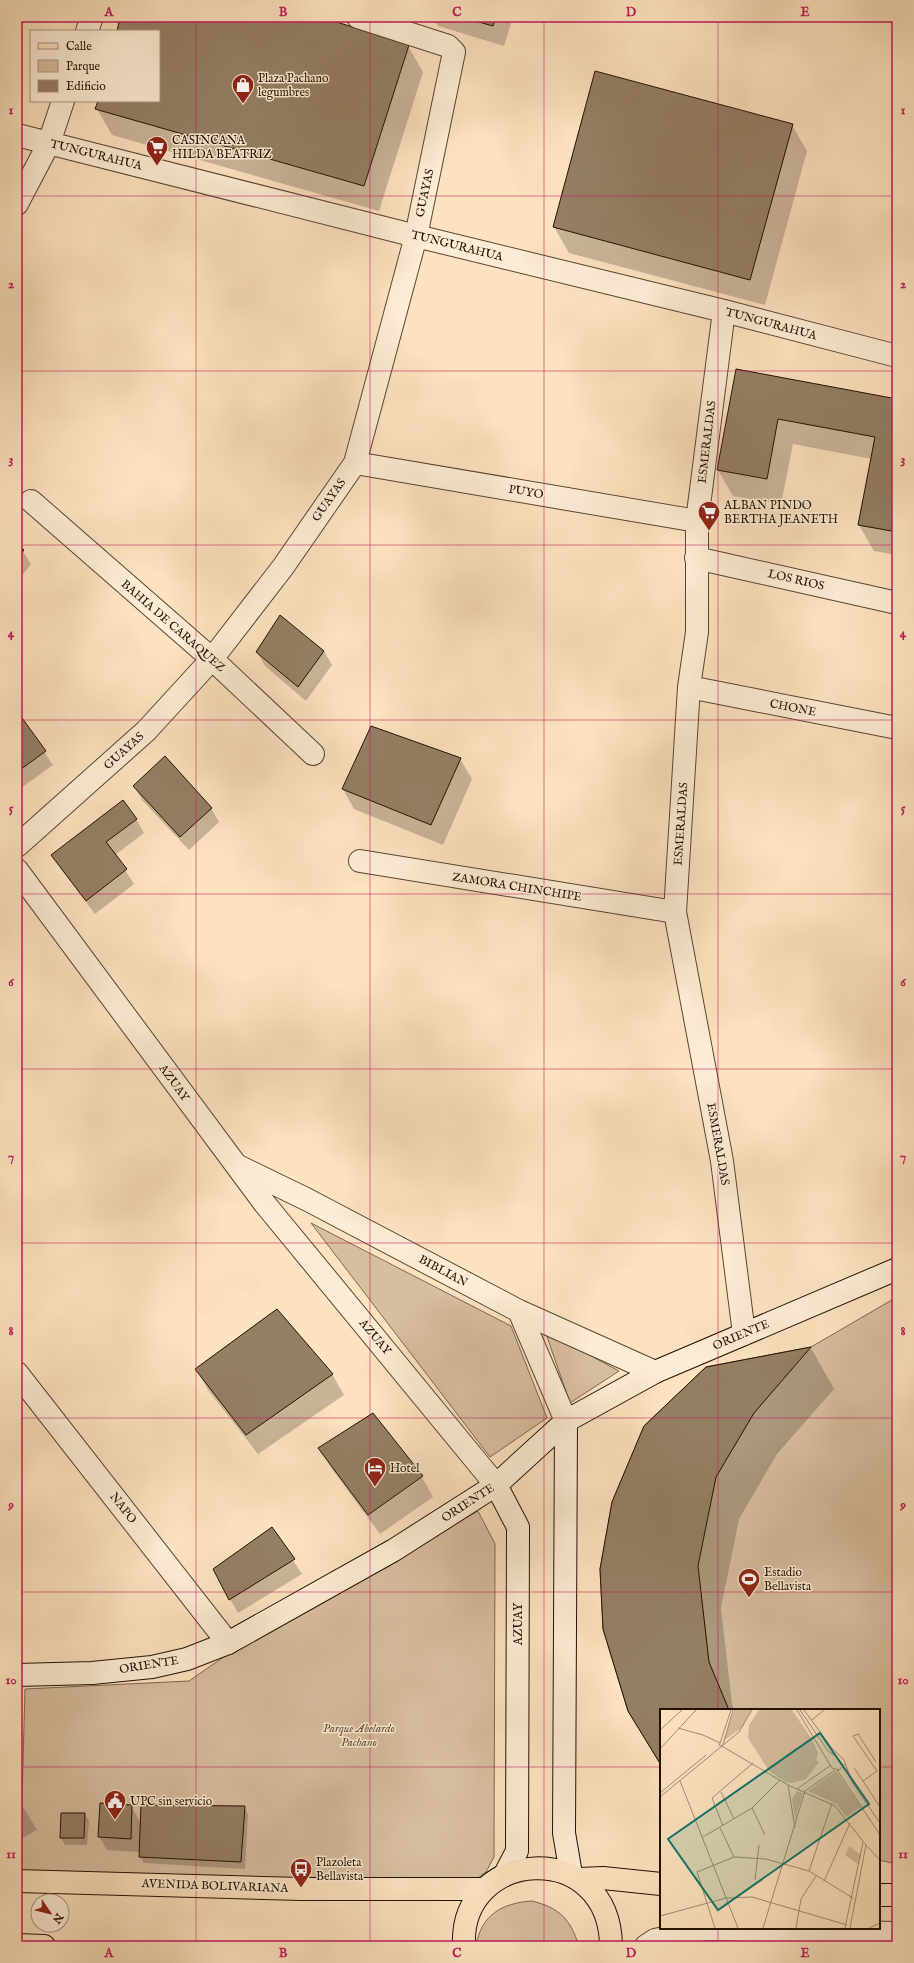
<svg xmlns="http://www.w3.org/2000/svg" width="914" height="1963" viewBox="0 0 914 1963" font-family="'IM FELL English',serif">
<rect width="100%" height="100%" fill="#fce2bf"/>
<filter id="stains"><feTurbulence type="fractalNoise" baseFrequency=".005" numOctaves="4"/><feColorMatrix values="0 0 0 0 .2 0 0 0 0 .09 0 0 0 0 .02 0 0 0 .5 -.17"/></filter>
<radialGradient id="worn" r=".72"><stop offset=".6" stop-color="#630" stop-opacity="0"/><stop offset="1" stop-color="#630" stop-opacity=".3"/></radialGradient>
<path fill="#d7be9f" stroke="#7d6850" d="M311 1223 511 1326 547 1418 490 1457Z
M897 1297V1864L879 1860V1710H661V1765L628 1711 603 1629 600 1569 612 1502 644 1426 706 1367 811 1347Z
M545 1331 619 1371 570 1403Z
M478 1511 495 1544 494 1857 486 1872 475 1880H299L20 1874 25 1689 189 1681 225 1656Z
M532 1901C560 1908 570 1919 579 1946H476C481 1915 502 1903 532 1901Z"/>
<path fill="#0003" d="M121 17H318L408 46 423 72 379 211 112 135 97 109 99 101H159V31H118Z
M432 17H513L504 46 438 26Z
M792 125 807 151 765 305 569 253 554 227Z
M736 371 897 400V555L874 551 859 525 872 459 793 444 781 504 733 496 718 470Z
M17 545 23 551 31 564 17 582Z
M324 651 332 665 306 701 265 666 257 652Z
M17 713 53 765 17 791Z
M460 759 472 779 443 845 354 809 343 789Z
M134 786 211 808 219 822 189 850 142 800Z
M136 819 144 833 115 855 134 884 95 914 61 869 53 855Z
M811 1348 834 1389 777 1454 739 1519 721 1608 732 1704 734 1710H661V1765L653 1752 707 1368Z
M197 1370 332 1374 344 1395 258 1454 208 1390Z
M373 1414 422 1477 433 1497 380 1534 332 1469 320 1448Z
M272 1528 302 1574 238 1613 230 1599Z
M17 1797 37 1830 17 1841Z
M131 1806 141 1823 244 1807 248 1814 245 1869 144 1863 140 1857V1852L107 1850 99 1836Z
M85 1814 89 1821 87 1845H65L61 1838Z"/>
<path fill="#947e64" stroke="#231102" d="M120 17H321L409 45 364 186 95 109 98 101H159V31H117Z
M461 17H496L493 26Z
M595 71 793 124 750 280 553 227Z
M736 369 897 399V532L858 525 875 437 778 419 767 479 717 470Z
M17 544 24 550 17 559Z
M280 615 324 651 298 687 256 652Z
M17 711 46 751 17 772Z
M371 726 461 758 431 825 342 789Z
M165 756 212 808 180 837 133 786Z
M123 800 137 819 106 842 127 869 86 901 51 855Z
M277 1309 333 1374 246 1435 195 1369Z
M811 1347 754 1413 716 1477 698 1566 709 1662 729 1710H661V1765L628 1711 603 1629 600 1569 612 1502 644 1426 706 1367Z
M373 1413 423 1476 368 1515 318 1448Z
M272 1527 295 1559 229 1600 213 1569Z
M100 1803 132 1805 131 1839 98 1837Z
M141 1805 245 1806 241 1862 139 1857Z
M61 1813H85L84 1838H60Z"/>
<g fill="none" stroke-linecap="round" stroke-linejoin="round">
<g stroke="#594531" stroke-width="24">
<path id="minor" d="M87 31 92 17
M17 135 416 236 724 311 897 356
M17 204 49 143 63 101
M724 311 697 521V632L689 687 675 912 722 1161 744 1334
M355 463 697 521
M31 501 212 659 313 754
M696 558 897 603
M689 687 897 728
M17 846 146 731 212 659 283 567 355 463 416 236 454 52 448 46 358 17
M360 861 675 912
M17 870 265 1204 496 1485
M238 1166 306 1199 519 1311 655 1372
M519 1311 566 1421
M17 1373 228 1643"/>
</g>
<g stroke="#594531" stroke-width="24">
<path id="tertiary" d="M646 1946 655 1940 705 1929 897 1933"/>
</g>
<g stroke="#231102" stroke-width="24">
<path id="secondary" d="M566 1421 564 1833 571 1874
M496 1485 518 1527 517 1851 505 1874
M17 1675 92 1673 152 1667 187 1659 228 1643 394 1550 496 1485 566 1421 655 1372 897 1269"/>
</g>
<g stroke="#231102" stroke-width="24">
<path id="primary" d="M579 1879 603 1878 661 1884
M17 1881 301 1889H484
M879 1895H897
M17 1945 44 1946
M464 1946C459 1847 610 1838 611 1946"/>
</g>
<use href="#minor" stroke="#fdecd5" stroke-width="22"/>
<use href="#tertiary" stroke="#fdecd5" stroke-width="22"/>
<use href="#secondary" stroke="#fdecd5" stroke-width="22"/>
<use href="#primary" stroke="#fce2bf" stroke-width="22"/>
</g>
<path fill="none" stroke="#c2185b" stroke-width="1" stroke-opacity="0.55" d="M196 17V1946M370 17V1946M544 17V1946M718 17V1710M17 196H897M17 371H897M17 545H897M17 720H897M17 894H897M17 1069H897M17 1243H897M17 1418H897M17 1592H897M17 1767H661M879 1767H897M718 1928V1946"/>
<defs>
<g id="shop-pin" transform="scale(1.15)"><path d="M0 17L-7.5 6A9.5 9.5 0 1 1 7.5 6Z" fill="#8f2418" stroke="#fdecd5"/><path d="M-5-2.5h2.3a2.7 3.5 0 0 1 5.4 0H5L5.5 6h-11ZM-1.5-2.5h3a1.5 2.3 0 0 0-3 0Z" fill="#fff"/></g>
<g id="supermarket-pin" transform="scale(1.15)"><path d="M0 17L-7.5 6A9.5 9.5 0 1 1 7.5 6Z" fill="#8f2418" stroke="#fdecd5"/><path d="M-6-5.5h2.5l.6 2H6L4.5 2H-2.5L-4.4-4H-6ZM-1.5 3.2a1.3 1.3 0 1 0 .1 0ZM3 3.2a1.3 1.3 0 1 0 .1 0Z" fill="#fff"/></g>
<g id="hotel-pin" transform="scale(1.15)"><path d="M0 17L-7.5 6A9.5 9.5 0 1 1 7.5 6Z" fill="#8f2418" stroke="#fdecd5"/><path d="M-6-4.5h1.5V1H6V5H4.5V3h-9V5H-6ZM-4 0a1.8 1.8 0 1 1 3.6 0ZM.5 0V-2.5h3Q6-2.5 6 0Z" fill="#fff"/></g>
<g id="stadium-pin" transform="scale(1.15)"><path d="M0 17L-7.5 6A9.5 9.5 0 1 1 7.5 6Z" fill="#8f2418" stroke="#fdecd5"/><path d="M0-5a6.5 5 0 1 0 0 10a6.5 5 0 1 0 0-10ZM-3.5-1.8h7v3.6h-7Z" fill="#fff"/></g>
<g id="civic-pin" transform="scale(1.15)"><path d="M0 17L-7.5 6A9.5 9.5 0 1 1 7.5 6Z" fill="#8f2418" stroke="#fdecd5"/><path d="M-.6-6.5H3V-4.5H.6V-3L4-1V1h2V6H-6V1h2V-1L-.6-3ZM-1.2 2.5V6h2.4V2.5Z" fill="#fff"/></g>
<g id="bus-pin" transform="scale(1.15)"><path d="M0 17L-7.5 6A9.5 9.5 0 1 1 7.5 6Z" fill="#8f2418" stroke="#fdecd5"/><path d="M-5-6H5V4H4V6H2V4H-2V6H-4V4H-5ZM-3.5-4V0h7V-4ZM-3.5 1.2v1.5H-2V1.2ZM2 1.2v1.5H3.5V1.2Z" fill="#fff"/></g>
</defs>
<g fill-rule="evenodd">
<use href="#shop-pin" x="243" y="85"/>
<use href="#supermarket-pin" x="157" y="147"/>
<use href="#supermarket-pin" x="709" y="512"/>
<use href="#hotel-pin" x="375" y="1468"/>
<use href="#stadium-pin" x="749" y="1579"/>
<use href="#civic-pin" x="115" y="1801"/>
<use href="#bus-pin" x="301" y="1869"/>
</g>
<g text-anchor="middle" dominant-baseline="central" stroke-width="3" stroke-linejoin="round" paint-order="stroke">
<g font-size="12" fill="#231102" stroke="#fdecd5" text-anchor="start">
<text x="258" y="78">Plaza Pachano<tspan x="258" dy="14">legumbres</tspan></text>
<text x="172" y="140">CASINCANA<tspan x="172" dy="14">HILDA BEATRIZ</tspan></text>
<text x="724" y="505">ALBAN PINDO<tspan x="724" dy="14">BERTHA JEANETH</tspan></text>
<text x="390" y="1468">Hotel</text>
<text x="764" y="1572">Estadio<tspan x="764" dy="14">Bellavista</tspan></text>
<text x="130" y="1801">UPC sin servicio</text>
<text x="316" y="1862">Plazoleta<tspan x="316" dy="14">Bellavista</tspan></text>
</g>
<g font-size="12" fill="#231102" stroke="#fdecd5">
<text transform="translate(96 155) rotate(14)">TUNGURAHUA</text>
<text transform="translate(425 193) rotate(-78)">GUAYAS</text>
<text transform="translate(457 246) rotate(14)">TUNGURAHUA</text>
<text transform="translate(771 324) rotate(15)">TUNGURAHUA</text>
<text transform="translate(707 442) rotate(-83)">ESMERALDAS</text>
<text transform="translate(526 492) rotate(10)">PUYO</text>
<text transform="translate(329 500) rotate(-55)">GUAYAS</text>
<text transform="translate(796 580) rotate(13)">LOS RIOS</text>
<text transform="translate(173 626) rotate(41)">BAHIA DE CARAQUEZ</text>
<text transform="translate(793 708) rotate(11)">CHONE</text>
<text transform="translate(124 751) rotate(-42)">GUAYAS</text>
<text transform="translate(681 824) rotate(-86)">ESMERALDAS</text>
<text transform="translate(517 887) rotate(9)">ZAMORA CHINCHIPE</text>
<text transform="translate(174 1083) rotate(54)">AZUAY</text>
<text transform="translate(718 1144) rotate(80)">ESMERALDAS</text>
<text transform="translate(443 1271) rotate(28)">BIBLIAN</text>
<text transform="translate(741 1335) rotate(-23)">ORIENTE</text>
<text transform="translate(375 1337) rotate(50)">AZUAY</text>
<text transform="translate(468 1503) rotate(-33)">ORIENTE</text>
<text transform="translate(123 1508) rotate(52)">NAPO</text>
<text transform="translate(518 1624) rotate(-90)">AZUAY</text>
<text transform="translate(149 1665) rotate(-9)">ORIENTE</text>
<text transform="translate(215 1886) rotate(2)">AVENIDA BOLIVARIANA</text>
</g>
<g font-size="12" font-style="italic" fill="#624e39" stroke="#fdecd5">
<text x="359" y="1728">Parque Abelardo<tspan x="359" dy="14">Pachano</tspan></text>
</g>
</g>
<g transform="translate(660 1709)">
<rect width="220" height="220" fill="#fce2bf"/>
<path d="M74 1H91L83 18 63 32ZM99 1H132L152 30 158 44 156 51 159 53 146 70 133 74 125 73 109 62 88 29 89 16ZM176 62 201 98 186 108 177 95 148 82ZM137 82 143 84 135 111 132 90ZM189 137 201 146 199 156 185 146Z" fill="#d7be9f"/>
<path fill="none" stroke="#a58e73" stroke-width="1" d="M137 1 172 59 179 61 185 55M140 1 168 42 177 48M144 1 171 38 184 51 192 73 220 114M152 11 164 1M18 19 43 26 60 34M0 21 22 1M60 36 128 76 175 97 206 136 190 219M63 36 73 1M59 37 71 1M0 40 36 1M216 53 198 25 193 27 217 62 203 72 220 98M194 59 203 72M177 61 220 126M20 72 78 219M128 76 135 119M137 80 171 56M145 82 175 61M61 83 74 110M0 84 46 46M0 88 79 23 92 1M92 99 105 126M63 117 52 89 93 54M60 119 74 148M43 128 92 99 120 71M206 136 220 151M149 162 172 94M95 171 99 136M164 172 190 114M0 207 66 189 92 188 187 216M55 219 37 163 74 148 106 150 149 162 193 189M103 219 145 82M136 219 141 190 156 167M185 219 203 133M209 219 220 214"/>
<path fill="#0f766e" fill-opacity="0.15" stroke="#0f766e" stroke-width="2" d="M160 24 209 95 58 201 8 130Z"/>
<rect width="220" height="220" fill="none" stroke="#231102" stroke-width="2"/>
</g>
<rect width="914" height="1963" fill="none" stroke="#fce2bf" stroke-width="44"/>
<rect x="30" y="30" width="130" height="72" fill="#fdecd5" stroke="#a69481"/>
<rect x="38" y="43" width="20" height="6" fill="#fce2bf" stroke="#a69481"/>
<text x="66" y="50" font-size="12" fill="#231102">Calle</text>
<rect x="38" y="60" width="20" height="12" fill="#d7be9f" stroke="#a69481"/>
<text x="66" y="70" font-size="12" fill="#231102">Parque</text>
<rect x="38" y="80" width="20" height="12" fill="#947e64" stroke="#a69481"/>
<text x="66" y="90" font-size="12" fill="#231102">Edificio</text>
<g transform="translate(50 1913) rotate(125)"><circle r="19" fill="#fdecd5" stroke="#a69481"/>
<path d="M0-3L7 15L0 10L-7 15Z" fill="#8f2418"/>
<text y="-6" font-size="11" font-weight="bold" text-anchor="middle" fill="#231102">N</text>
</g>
<rect x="22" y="22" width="870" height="1919" fill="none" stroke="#c2185b" stroke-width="1.5"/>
<g font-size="13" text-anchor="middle" font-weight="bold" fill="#c2185b">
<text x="109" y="16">A</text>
<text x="283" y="16">B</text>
<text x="457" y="16">C</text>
<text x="631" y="16">D</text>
<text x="805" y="16">E</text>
<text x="11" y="114">1</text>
<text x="903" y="114">1</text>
<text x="11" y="288">2</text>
<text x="903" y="288">2</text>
<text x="11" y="463">3</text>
<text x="903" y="463">3</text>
<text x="11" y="637">4</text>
<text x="903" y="637">4</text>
<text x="11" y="812">5</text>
<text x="903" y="812">5</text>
<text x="11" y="986">6</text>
<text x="903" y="986">6</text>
<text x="11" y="1161">7</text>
<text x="903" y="1161">7</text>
<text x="11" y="1335">8</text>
<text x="903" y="1335">8</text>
<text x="11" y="1509">9</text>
<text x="903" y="1509">9</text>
<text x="11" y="1684">10</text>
<text x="903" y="1684">10</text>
<text x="11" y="1858">11</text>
<text x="903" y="1858">11</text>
<text x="109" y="1957">A</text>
<text x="283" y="1957">B</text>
<text x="457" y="1957">C</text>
<text x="631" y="1957">D</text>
<text x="805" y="1957">E</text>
</g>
<rect width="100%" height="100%" filter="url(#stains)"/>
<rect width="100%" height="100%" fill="url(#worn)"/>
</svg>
